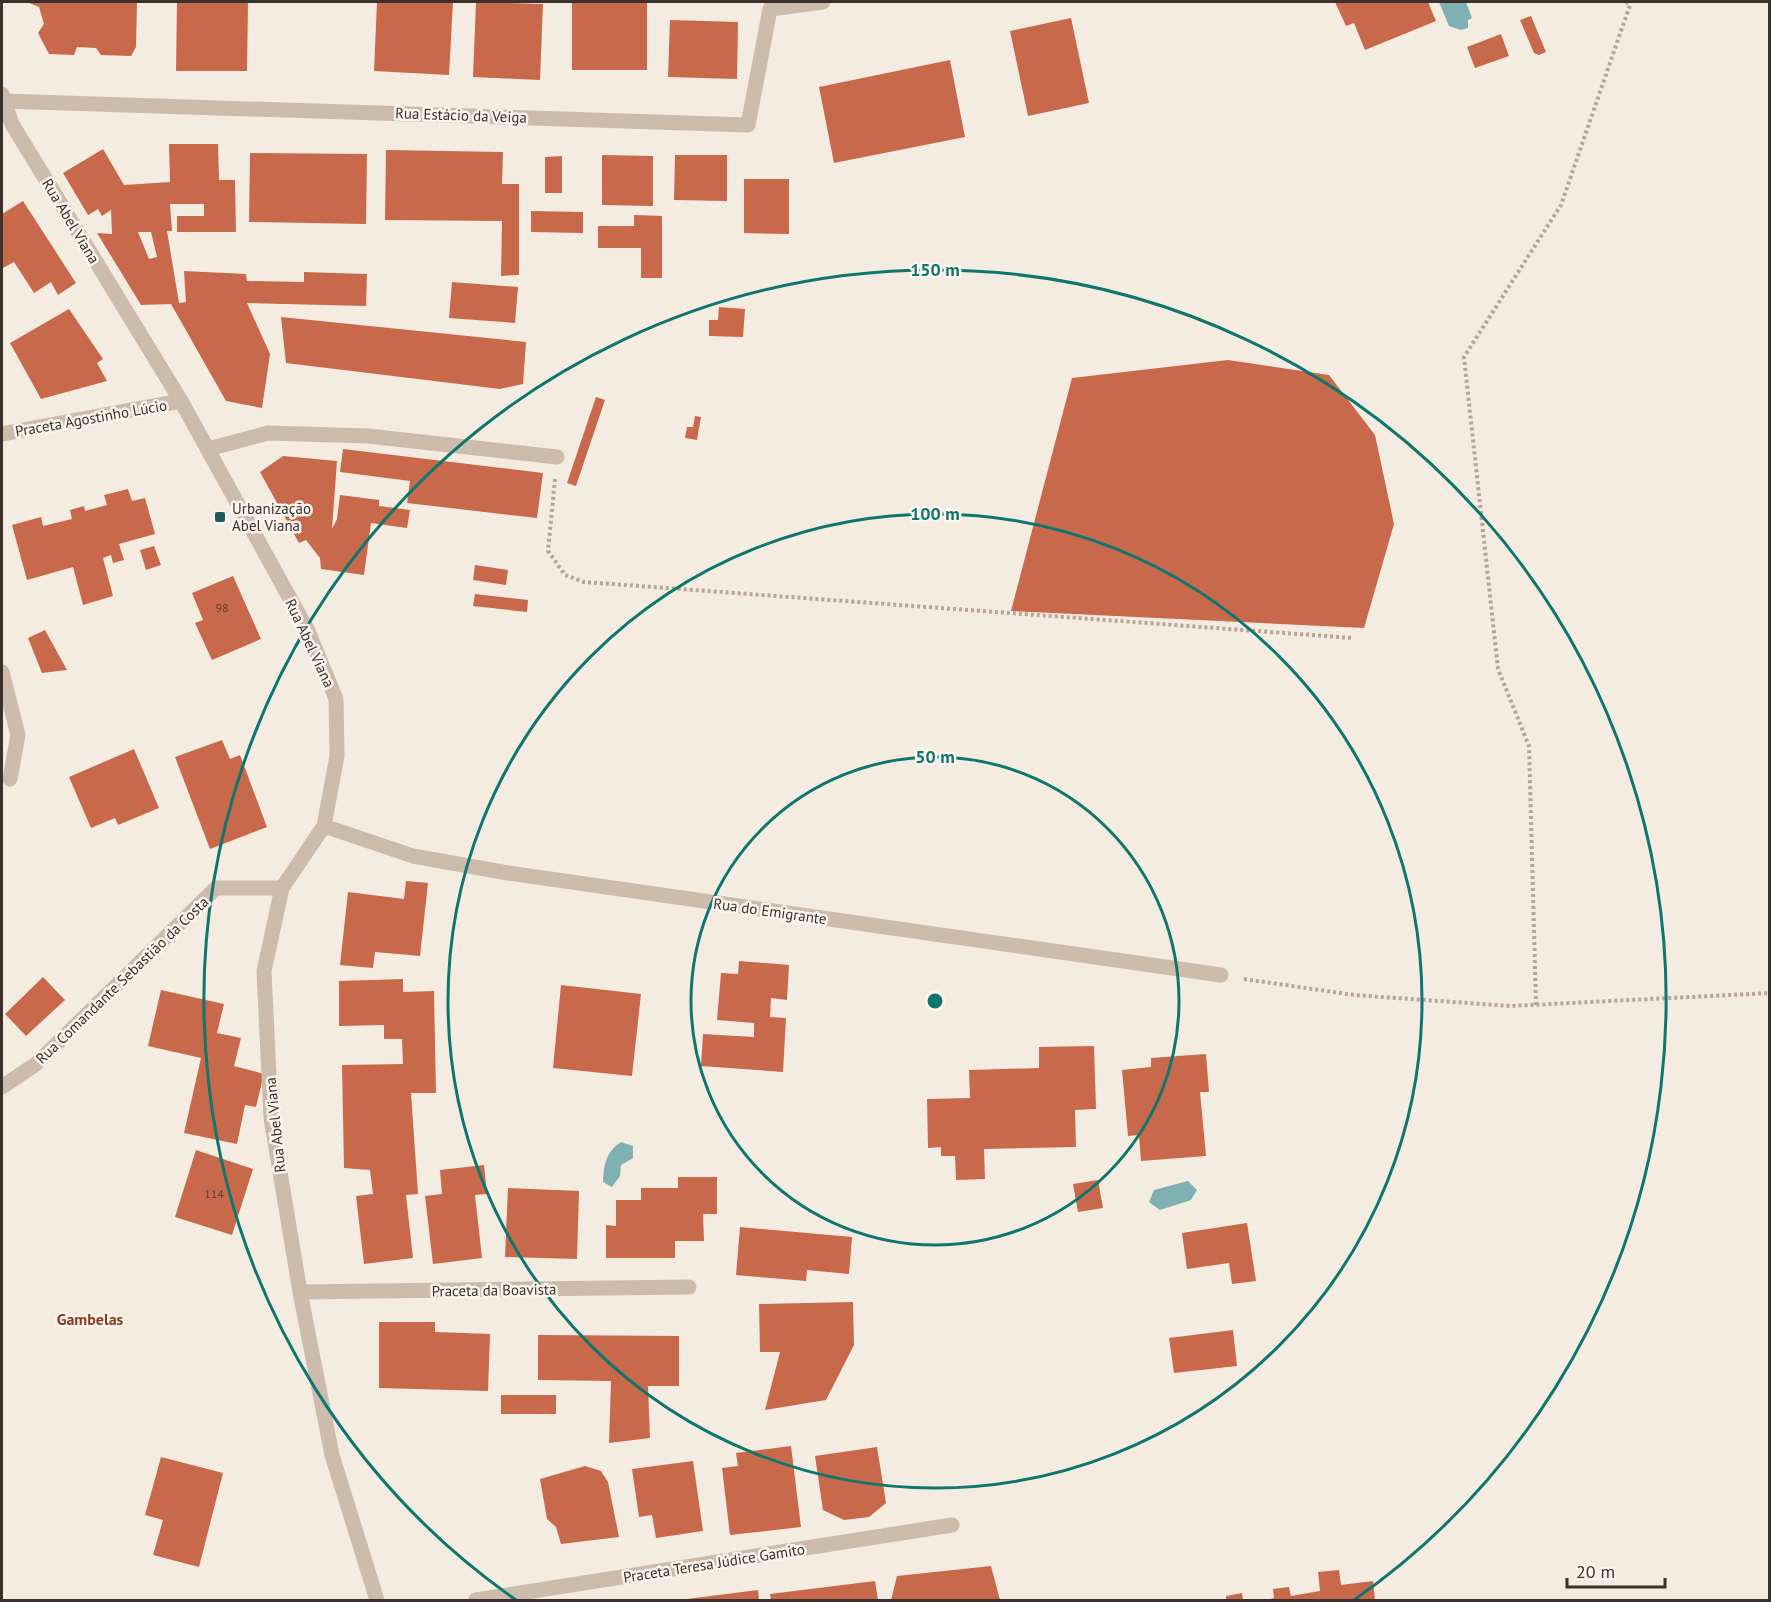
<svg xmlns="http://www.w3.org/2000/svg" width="1771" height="1602" viewBox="0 0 1771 1602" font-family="'PT Sans',sans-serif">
<rect width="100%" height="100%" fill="#f4ebe1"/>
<path fill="#7fb0b2" d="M1439 2H1466L1472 18 1468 20V28L1461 30 1449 26Z
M621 1142 633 1146V1158L621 1165 620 1176 612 1187 603 1182C604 1164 606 1152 621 1142Z
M1188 1181 1197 1190 1191 1200 1160 1210 1149 1202 1154 1190Z"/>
<path fill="#c8694b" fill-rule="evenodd" d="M27 2H137L136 47 131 56 101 55 96 48 77 47 74 55 49 54 38 33 44 24 39 7Z
M177 2H248L247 71H176Z
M377 2H453L449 75 374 71Z
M476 2 543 4 540 80 473 77Z
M572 2H647V70H572Z
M1335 2H1428L1436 21 1365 50 1354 23 1346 26Z
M1531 16 1546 52 1539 55 1534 53 1520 20Z
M1071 18 1089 103 1028 116 1010 31Z
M670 20 738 22 737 79 668 77Z
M1501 34 1509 56 1475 68 1467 47Z
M950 60 965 137 834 163 819 87Z
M169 144H218L219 180H235L236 232H177V216H204V204H170L172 231H167L179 303 186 302 184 271 246 274 247 281 304 282V272L367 274 366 306 247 303 270 354 262 408 226 401 171 304 141 305 97 233 112 234 111 210 102 216 98 209 88 215 63 173 103 149 124 185 170 182ZM138 232H151L157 257 149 259Z
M386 150 503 152 502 184H519V275L501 276 502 221 385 220Z
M250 153 367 154 366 224 249 222Z
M602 155 653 156V206L602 205Z
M675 155H727V201L674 200Z
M562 156V193H545V157Z
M744 179H789V234L744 233Z
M23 201 76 283 58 295 51 282 34 293 14 262 3 268 2 265V214Z
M531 211 583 212V233L531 232Z
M634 215 662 216V278H641V248H598V226H634Z
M452 282 518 287 515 323 449 318Z
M719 307 745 309 743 337 709 336V320H718Z
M69 309 103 359 97 363 107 381 41 399 10 343Z
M281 317 526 342 523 384 500 389 286 363Z
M1228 360 1329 375 1375 435 1394 524 1364 628 1011 611 1072 378Z
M596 397 605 400 576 486 567 483Z
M695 416 701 417 697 440 685 438 687 427H693Z
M343 449 543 473 537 518 407 503 410 481 340 472Z
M283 456 337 461 332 529 337 519 340 495 379 500V506L410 510 407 528 371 523 364 575 321 569 320 558 306 540 299 543 260 472Z
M128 489 132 501 145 498 155 534 119 544 124 560 113 563 111 555 103 558 113 596 83 605 73 567 27 580 12 525 41 517 43 526 72 519 70 510 84 506 85 511 107 505 104 495Z
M154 546 161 565 146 570 140 550Z
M475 565 508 570 506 585 473 580Z
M233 576 261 639 212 660 195 623 203 620 192 593Z
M475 594 528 600 527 612 473 606Z
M45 630 67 670 42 673 28 638Z
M222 740 230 759 240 755 267 827 210 849 175 757Z
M134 749 159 808 118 825 115 818 91 828 69 777Z
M406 881 428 883 420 956 375 952 373 968 340 965 348 892 404 899Z
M739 961 789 965 787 1000 771 998 770 1017 786 1018 783 1072 701 1066 703 1034 754 1037V1023L717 1020 721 973 738 974Z
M43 977 65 1000 26 1036 5 1014Z
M403 979V992L434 991 436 1093H411L418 1194 406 1195 413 1258 364 1264 356 1196 373 1194 370 1170 344 1168 342 1065 403 1064 402 1039H384V1025L339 1026V981Z
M561 985 641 994 632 1076 553 1068Z
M161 990 224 1004 217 1033 241 1038 234 1066 264 1074 256 1107 245 1105 237 1144 184 1133 201 1058 148 1046Z
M1094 1046 1096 1109 1075 1110 1076 1147 984 1149 985 1179 956 1180 955 1156H941V1147L928 1148 927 1099 970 1098 969 1070 1039 1068V1047Z
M1206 1054 1209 1092H1200L1206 1156 1141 1161 1139 1135 1128 1136 1122 1070 1151 1067V1058Z
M196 1150 253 1169 232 1235 175 1217Z
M484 1165 487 1194 475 1195 482 1258 433 1264 425 1196 442 1194 440 1170Z
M678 1177H717V1214H703L704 1241H675V1258H606V1225L616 1226V1200H641V1188H678Z
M1098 1180 1103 1208 1078 1212 1073 1184Z
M508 1188 579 1191 577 1259 505 1257Z
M1247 1223 1256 1281 1232 1284 1229 1263 1187 1269 1182 1233Z
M740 1227 852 1237 849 1274 807 1270 806 1281 736 1275Z
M853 1302 854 1345 826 1400 765 1410 780 1352H760L759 1304Z
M379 1322H435V1332L490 1334 488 1391 379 1388Z
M1233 1330 1237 1366 1174 1373 1169 1338Z
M538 1335 679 1336V1386H648L650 1438 609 1443 611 1381 538 1380Z
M501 1395H556V1414H501Z
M791 1446 801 1527 730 1535 722 1468 738 1466 736 1453Z
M877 1447 886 1503 869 1517 844 1520 823 1510 815 1456Z
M161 1457 223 1473 199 1567 153 1555 163 1520 145 1515Z
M693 1461 703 1531 656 1538 652 1515 639 1517 632 1469Z
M585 1466 601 1471 608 1482 619 1537 561 1544 556 1527 547 1519 540 1479Z
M991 1566 1000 1600H891L897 1576Z
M1339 1570 1341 1585 1373 1581 1375 1600H1265L1274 1598 1273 1589 1289 1587 1291 1596 1320 1591 1318 1572Z
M875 1581 878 1600H771L770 1594Z
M758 1590 759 1600H687V1599Z
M1242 1593 1243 1600H1226V1596Z"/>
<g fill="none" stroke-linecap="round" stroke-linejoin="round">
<path stroke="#b9a596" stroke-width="4" stroke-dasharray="3 3" stroke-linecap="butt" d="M555 479 548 551 565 575 584 582 1353 638
M1244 979 1354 995 1510 1006 1770 993
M1536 1005 1529 746 1498 669 1464 357 1561 205 1630 5 1626 2"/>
<path stroke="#cdbbac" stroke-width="15" d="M208 449 268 433 368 436 557 457"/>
<path stroke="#cdbbac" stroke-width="15" d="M2 94 12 124 181 401 308 631 336 699 337 756 324 826 282 888 264 971 271 1118 300 1292 332 1455 377 1600
M4 101 748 125 770 9 823 2
M2 434 181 401
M2 672 18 735 10 779
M324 826 413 856 508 873 1221 975
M2 1087 36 1064 216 888H282
M300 1292 689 1287
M476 1600 952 1525"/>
</g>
<g fill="none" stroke="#0f766e" stroke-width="3">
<circle cx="935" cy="1001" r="244"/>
<circle cx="935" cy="1001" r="487"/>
<path d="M516 1600A731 731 0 1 1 1354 1600"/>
</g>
<rect fill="#1f5a5e" stroke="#fbf5ee" stroke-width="2" x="214" y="511" width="12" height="12" rx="3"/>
<g text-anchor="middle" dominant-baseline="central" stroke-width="5" stroke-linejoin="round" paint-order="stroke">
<g font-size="12" fill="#5e3e33">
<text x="222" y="607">98</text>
<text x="214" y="1193">114</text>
</g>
<g font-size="15" fill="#3b302b" stroke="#fbf5ee">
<text transform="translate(461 115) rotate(2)">Rua Estácio da Veiga</text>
<text transform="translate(71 221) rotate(59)">Rua Abel Viana</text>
<text transform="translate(91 418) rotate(-10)">Praceta Agostinho Lúcio</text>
<text transform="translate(310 643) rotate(65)">Rua Abel Viana</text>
<text transform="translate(770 911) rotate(8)">Rua do Emigrante</text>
<text transform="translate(122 980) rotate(-44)">Rua Comandante Sebastião da Costa</text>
<text transform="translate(275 1125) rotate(-96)">Rua Abel Viana</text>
<text transform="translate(494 1290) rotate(-1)">Praceta da Boavista</text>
<text transform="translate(714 1563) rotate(-9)">Praceta Teresa Júdice Gamito</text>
</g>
<g font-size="15" fill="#3b302b" stroke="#fbf5ee" text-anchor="start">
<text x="232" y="508">Urbanização<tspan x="232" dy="17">Abel Viana</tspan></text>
</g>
<g font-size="16" font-weight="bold" fill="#8c3b22" stroke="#fbf5ee">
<text x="90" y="1319">Gambelas</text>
</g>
</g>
<circle cx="935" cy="1001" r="9" fill="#0f766e" stroke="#fbf5ee" stroke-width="3"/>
<g font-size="18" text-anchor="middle" font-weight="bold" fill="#0f766e" stroke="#fbf5ee" stroke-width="5" stroke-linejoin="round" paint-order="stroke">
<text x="935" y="276">150 m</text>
<text x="935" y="520">100 m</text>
<text x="935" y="763">50 m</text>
</g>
<rect width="1771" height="1602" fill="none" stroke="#3b302b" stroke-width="6"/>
<path d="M1567 1578v9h98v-9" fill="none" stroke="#3b302b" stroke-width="3"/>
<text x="1576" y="1578" font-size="18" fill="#3b302b" stroke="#fbf5ee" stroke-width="4.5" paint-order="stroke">20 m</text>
</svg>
